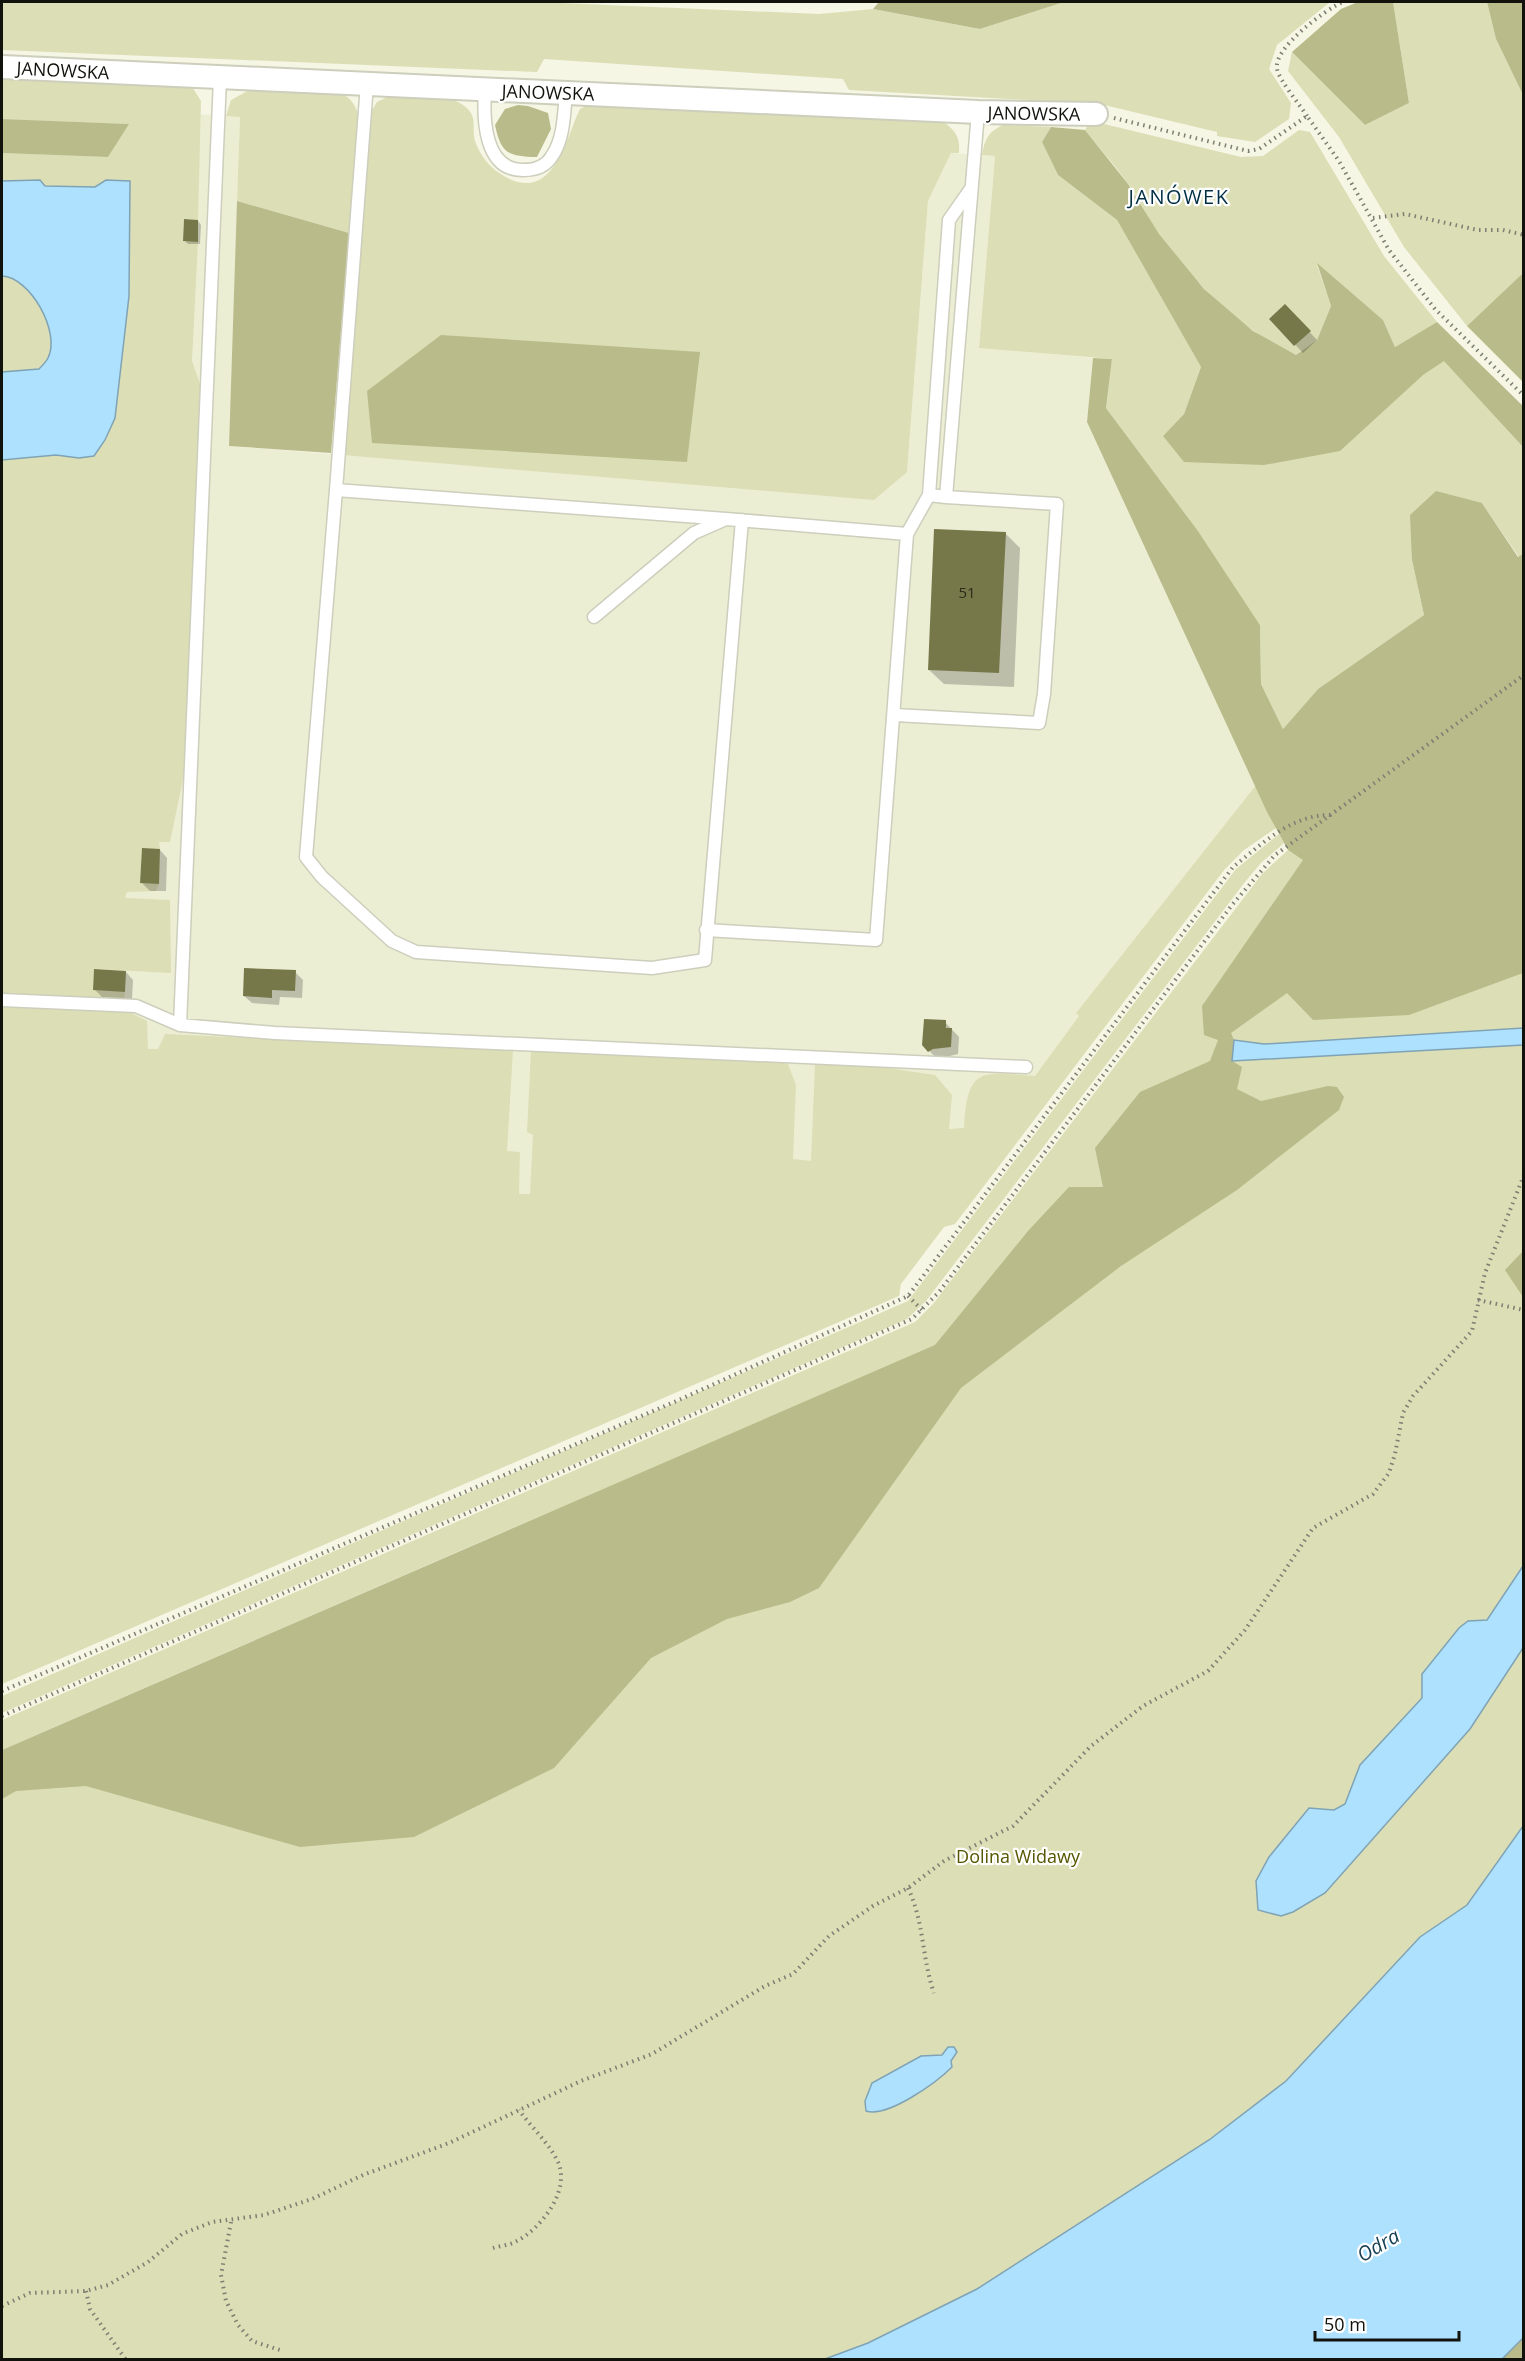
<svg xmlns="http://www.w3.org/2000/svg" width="1525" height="2361" viewBox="0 0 1525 2361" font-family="'Open Sans',sans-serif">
<rect width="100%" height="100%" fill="#f5f6e4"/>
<path fill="#eceed4" d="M2 107 240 116 229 446 343 455 907 472 928 201 951 153 995 156 979 347 1093 358 1087 422 1256 785 1076 1013 1079 1016 878 1292 2 1677Z"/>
<path fill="#dcdeb6" d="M2 2H537L819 14 873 9 980 29 1064 2H1330L1277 45 1269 69 1291 103 1289 119 1255 142 1217 136V132L1100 104 849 90 843 79 544 59 537 72 2 50Z
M1393 2H1487L1496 39 1523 95V273L1467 326 1404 247 1339 137 1288 71 1292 52 1365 125 1409 103Z
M2 76 191 85 201 101 198 220 184 219 183 241 198 242 192 361 202 390 186 765 170 842H159L160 849H142L140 883 159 884 156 891 127 892 125 898 170 900 171 973 94 969 93 990 125 992 124 1000 2 993V460L57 455 79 458 94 456 106 440 115 418 106 180 96 187 44 186 40 180 2 181V153L108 157 128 124 2 119Z
M253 88 340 93C352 98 356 106 359 118L349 233 237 201 240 117 226 116 231 100Z
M391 95C413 97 445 92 463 105 479 116 471 127 475 141 480 156 491 169 504 176 554 205 566 137 580 109L590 104 945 123C957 132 960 139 959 153H951L928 201 907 472 874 500 343 455 371 112 377 102Z
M1089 123 1097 126 1100 123 1241 157 1263 156 1299 130 1310 132 1384 256 1437 322 1395 347 1383 320 1317 265 1331 306 1317 340 1296 355C1240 330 1195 284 1159 235 1148 218 1140 200 1128 184 1115 165 1099 148 1085 130Z
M1003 125 1051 127 1042 142 1058 175 1117 220 1201 367 1184 414 1163 436 1423 375 1444 360 1523 447V554L1519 557 1482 503 1412 560 1424 615 1318 689 1283 729 1261 684 1260 625 1198 531 1106 408 1112 359 979 348 995 156 982 155C985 139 988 132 1003 125Z
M2 276C30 277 61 332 48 358 46 362 42 366 39 369L2 372Z
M1523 669V2359H2V1753L563 1506 2 1750V1720L915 1322 933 1304 1262 874 1288 850 1303 859Z
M1256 785 1276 828 1244 850 1225 869 955 1224 944 1227 901 1284 899 1296 2 1684V1007L131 1013 147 1021 148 1049H158L165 1034 513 1050 507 1151 520 1152 519 1194H530L533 1135 527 1132 531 1051 774 1061 788 1064 796 1085 793 1159 811 1161 815 1064 874 1066 935 1075 952 1095 949 1129 964 1128C967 1066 981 1072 1035 1076L1079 1016 1076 1013Z
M1279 834 1284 843 1261 863 1245 882 926 1301 907 1319 2 1713V1696L908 1301 1236 869Z"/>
<path fill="#b9bb8a" d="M879 2H1064L980 29 873 9Z
M1358 2H1393L1409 103 1365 125 1292 52 1341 9Z
M1487 2H1523V95L1496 39Z
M518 105 528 106 548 113 551 129 537 157C508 156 501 154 495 125L505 109Z
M2 119 129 124 108 157 2 153Z
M1051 127 1085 130 1128 184 1159 234 1204 289 1253 331 1296 355 1317 340 1331 306 1317 263 1383 320 1395 347 1437 322 1523 406V447L1444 361 1423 375 1340 451 1264 465 1184 462 1163 436 1184 414 1201 367 1117 220 1058 175 1042 142Z
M237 201 349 233 331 453 229 446Z
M1523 273V382L1467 326Z
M441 335 700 352 687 462 372 443 367 391Z
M1093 358 1112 359 1106 408 1198 531 1260 625 1261 684 1283 729 1318 689 1424 615 1412 560 1410 515 1436 491 1482 503 1518 557 1523 554V973L1409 1015 1313 1020 1287 993 1231 1033 1234 1040 1232 1061 1242 1067 1237 1089 1261 1101 1328 1086 1337 1087 1344 1097 1339 1110 1237 1190 1121 1266 961 1388 819 1588 790 1602 727 1619 651 1658 554 1768 414 1837 300 1847 86 1786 16 1791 2 1799V1750L935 1345 1028 1231 1069 1187H1103L1095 1148 1140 1092 1210 1061 1218 1040 1204 1035 1202 1006 1303 860 1288 850 1267 812 1087 422Z
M1523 1251V1297L1505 1270Z
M1523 2337V2359H1502Z"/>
<path fill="#aee1fd" stroke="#7fa3b5" stroke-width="1.5" d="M40 180 45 186 95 187 106 180 130 181 129 296 115 418 105 440 94 456 79 458 56 455 2 460V372L39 369C42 366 46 362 48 358 61 332 30 277 2 276V181Z
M1523 1028V1045L1232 1061 1234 1040 1264 1044Z
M1523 1566V1648L1470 1729 1325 1893 1293 1912 1281 1916 1258 1910 1256 1881 1269 1857 1309 1808 1334 1810 1345 1804 1360 1765 1422 1698V1674L1459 1628 1468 1621 1487 1620Z
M1523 1826 1524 2337 1502 2359H825L868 2343 977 2289 1209 2140 1286 2081 1420 1937 1467 1905Z
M948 2047H954L957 2052 951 2061 952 2067C937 2082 888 2118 866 2111L865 2101 872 2083 921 2056 942 2055Z"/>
<path fill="#0003" d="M198 221 201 225 200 244H188L184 240Z
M1285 306 1317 340 1303 353 1271 319Z
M1005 533 1020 548 1014 687 944 684 929 670Z
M160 850 167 858 166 891H150L142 883Z
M126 972 133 980 132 999 102 997 94 989Z
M295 972 303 980 302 998 280 997 279 1005 252 1003 244 996Z
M945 1022 959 1037 958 1054 937 1059 923 1044Z"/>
<path fill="#767849" d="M184 219 198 220V242L183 241Z
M1285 304 1311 331 1294 346 1269 319Z
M934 529 1006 532 999 673 928 670Z
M142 848 160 849 159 884 140 883Z
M244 968 296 970 295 991 272 990V998L243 996Z
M94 969 126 971 125 992 93 990Z
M924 1019 946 1020V1028H952L951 1047 933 1049 928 1052 922 1045Z"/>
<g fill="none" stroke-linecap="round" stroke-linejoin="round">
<g stroke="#cdcebc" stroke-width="15">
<path id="service" d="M220 78 180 1025 275 1033 1026 1067
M367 84 336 490 726 519
M485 90C483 119 484 171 524 170 536 170 546 166 552 156 564 139 564 113 566 93
M336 490 306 857 322 877 392 941 416 952 652 968 705 960 742 520
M929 495 949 220 970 190
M594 617 694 533 726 519 907 534
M895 715 1039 723 1044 694 1057 504 946 497 978 112
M706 930 876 940 907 534 929 495 946 497
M2 1000 136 1006 180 1025"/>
</g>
<g stroke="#cdcebc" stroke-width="26">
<path id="minor" d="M2 67 978 112 1096 114"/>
</g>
<path stroke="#7e7e72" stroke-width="4" stroke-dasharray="1.5 4.5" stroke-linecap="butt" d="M1307 116C1300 105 1279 80 1277 69 1273 48 1326 9 1343 2
M1114 118 1248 151 1259 149 1307 116 1339 161 1389 250 1435 309 1524 396
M1373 218 1405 214 1478 230H1503L1524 235
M908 1296 922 1310
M1478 1300 1524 1310
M2 1691 681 1399 908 1296 1233 867C1262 844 1292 814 1331 815
M2 1716 912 1319 939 1292 1232 905 1275 855 1524 675
M908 1888C924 1921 922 1959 934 1993
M231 2222 221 2275 226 2301 238 2325 252 2341 280 2350
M493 2248C500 2246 509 2245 515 2242 540 2230 571 2191 558 2162 549 2143 531 2127 519 2110
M86 2291 90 2309 126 2360
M2 2306 30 2293 86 2291 108 2285 148 2262 182 2234 212 2222 264 2215 312 2199 363 2175 449 2143 581 2081 652 2054 765 1986 793 1974 829 1936 873 1906 908 1888 944 1861 1013 1826 1091 1746 1143 1706 1208 1671 1245 1630 1313 1528 1373 1494 1389 1473 1395 1454 1403 1413 1413 1396 1472 1331 1485 1273 1524 1175"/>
<use href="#service" stroke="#fff" stroke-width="12"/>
<use href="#minor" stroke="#fff" stroke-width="22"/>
</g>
<g text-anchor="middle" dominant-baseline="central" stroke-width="4.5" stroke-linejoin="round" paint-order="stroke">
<g font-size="15" fill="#2b2c1b">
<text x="967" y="592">51</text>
</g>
<g font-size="18" fill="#12120c" stroke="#fff">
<text transform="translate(63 70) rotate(3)">JANOWSKA</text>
<text transform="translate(548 92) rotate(2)">JANOWSKA</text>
<text transform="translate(1034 113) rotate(1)">JANOWSKA</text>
</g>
<g font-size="18" fill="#565600" stroke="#fff">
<text x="1018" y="1856">Dolina Widawy</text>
</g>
<g font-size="20" letter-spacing="1.5" fill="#002f44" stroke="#fff">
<text x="1179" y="196">JANÓWEK</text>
</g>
<g font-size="20" font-style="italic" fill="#153e53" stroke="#fff">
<text transform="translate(1378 2245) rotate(-30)">Odra</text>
</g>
</g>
<rect width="1525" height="2361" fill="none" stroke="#12120c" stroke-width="6"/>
<path d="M1315 2331v9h144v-9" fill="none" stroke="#12120c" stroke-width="3"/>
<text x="1324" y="2331" font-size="18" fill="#12120c" stroke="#ffffff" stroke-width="4.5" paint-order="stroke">50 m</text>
</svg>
